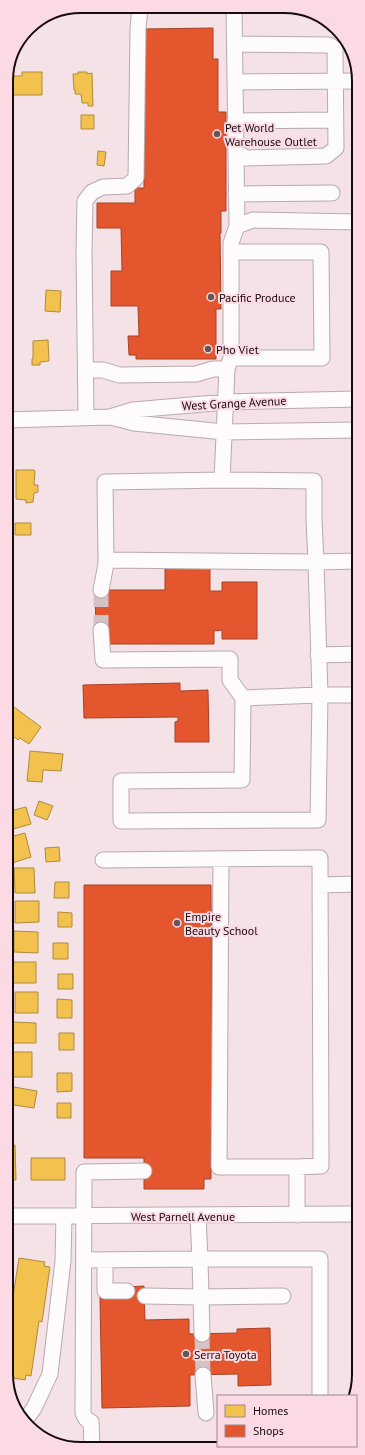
<svg xmlns="http://www.w3.org/2000/svg" width="365" height="1455" viewBox="0 0 365 1455" font-family="'PT Sans',sans-serif">
<rect width="100%" height="100%" fill="#f4e2e6"/>
<path fill="#f2c14e" stroke="#b08b3b" d="M22 72H42V95H6V76H22Z
M78 72H87V74L92 73 93 106H88V103H82L81 94H75V90H74L73 74H78Z
M81 115H94V129H81Z
M98 151 106 152 104 166 97 165Z
M46 290 61 291 60 312 45 311Z
M48 340 49 361 40 362V365H32V359H33V341Z
M16 470H34L35 472 34 485H38V492L34 493 33 502 26 503V500L16 499Z
M15 523H31V535H15Z
M6 706 12 710 14 707 41 727 29 744 20 738 18 740 6 731Z
M30 751 63 754 61 771 43 770 42 782 27 781Z
M39 801 53 806 47 820 34 815Z
M26 807 31 824 6 831V812Z
M25 833 31 857 12 863 6 843V838Z
M59 847 60 861 46 862 45 848Z
M14 868H34L35 893H15Z
M55 882H69V898H54Z
M15 901H39V922L15 923Z
M58 912 72 913V927H58Z
M14 931 38 932V953L14 952Z
M53 943H68V959H53Z
M13 962H36V983H13Z
M58 974H73V989H58Z
M15 992H38V1013H15Z
M57 999 72 1000V1018H57Z
M13 1022 36 1023V1043H12Z
M59 1033H74V1050H59Z
M13 1052H32V1077H13Z
M57 1073H72V1091L57 1092Z
M8 1086 37 1091 34 1108 7 1104Z
M57 1103H71V1118H57Z
M7 1122 12 1123 11 1141 7 1140Z
M7 1145H15L16 1180H7Z
M31 1158H65V1180H31Z
M19 1258 45 1262 44 1266 50 1267 42 1322 39 1321 31 1376 26 1375 25 1380 7 1377V1321L9 1322Z"/>
<path fill="#e4572e" stroke="#a64025" d="M213 28V59H218V112H226V211H221V233H220L221 309H216V359H136V355H129L128 336H139L138 306H111V271H122L121 228H97V203H135V188H144V29Z
M165 566 210 567V591H222V582H257V639H222V630L214 631V644H106L96 630 95 590H165Z
M180 683V691L208 690 209 742H175V722L178 721V717L84 718 83 685Z
M84 885H211L212 1129H211V1179H204V1189H144V1158H84Z
M144 1286 145 1320 189 1319V1334L237 1333V1329L270 1328 271 1385 238 1386V1374L190 1375V1406L102 1408 100 1297 127 1296V1287Z"/>
<g fill="none" stroke-linecap="round" stroke-linejoin="round">
<path stroke="#d3c2c6" stroke-width="15" stroke-dasharray="15 8" stroke-linecap="butt" d="M101 630V590
M202 1334 203 1375"/>
<g stroke="#b8aaad" stroke-width="17">
<path id="minor" d="M234 8 237 226
M235 44 329 45 335 49 336 148 326 156 245 158 236 151
M235 82 358 81
M235 121 336 120
M236 194 332 193
M231 358H322L321 252H231
M86 370H103L119 375 196 374 213 369H227
M111 417 134 423 224 432 358 430
M86 418 84 252 85 201 92 192 103 187 127 186 136 178 138 29 140 7
M6 420 110 417 133 410 226 402 358 399
M222 480 227 369 231 358V243L237 226 253 220 358 222
M359 561 316 562 320 695H359
M101 590 106 564V560L105 482 222 480 314 481V519L316 562 106 560
M101 630 103 660 230 659V680L243 698 242 780 121 781V821L318 820 320 695 243 698
M318 655 359 654
M221 859 219 1167H297
M103 860 320 858 321 1166 297 1167V1215
M320 885 359 884
M7 1216 359 1214
M84 1260 200 1259 198 1216
M105 1260V1291H127
M145 1296 201 1297 283 1296
M202 1334 200 1259H320V1396
M203 1375 206 1413
M24 1422 34 1408 50 1374 63 1261 64 1216
M92 1448 91 1422 86 1419 83 1413 84 1172 144 1171"/>
</g>
<use href="#minor" stroke="#fdfbfb" stroke-width="15"/>
</g>
<g fill="#64575a" stroke="#fcdae3" stroke-width="1.5">
<circle cx="217" cy="134" r="4"/>
<circle cx="211" cy="297" r="4"/>
<circle cx="208" cy="349" r="4"/>
<circle cx="177" cy="923" r="4"/>
<circle cx="186" cy="1354" r="4"/>
</g>
<g text-anchor="middle" dominant-baseline="central" stroke-width="4" stroke-linejoin="round" paint-order="stroke">
<g font-size="12" fill="#160c0f" stroke="#fcdae3" text-anchor="start">
<text x="225" y="127">Pet World<tspan x="225" dy="14">Warehouse Outlet</tspan></text>
<text x="219" y="297">Pacific Produce</text>
<text x="216" y="349">Pho Viet</text>
<text x="185" y="916">Empire<tspan x="185" dy="14">Beauty School</tspan></text>
<text x="194" y="1354">Serra Toyota</text>
</g>
<g font-size="12" fill="#160c0f" stroke="#fcdae3">
<text transform="translate(234 403) rotate(-3)">West Grange Avenue</text>
<text x="183" y="1216">West Parnell Avenue</text>
</g>
</g>
<path d="M0 0H365V1455H0ZM81 13H284A68 68 0 0 1 352 81V1374A68 68 0 0 1 284 1442H81A68 68 0 0 1 13 1374V81A68 68 0 0 1 81 13Z" fill="#fcdae3" fill-rule="evenodd"/>
<path fill="none" stroke="#160c0f" stroke-width="2" d="M81 13H284A68 68 0 0 1 352 81V1374A68 68 0 0 1 284 1442H81A68 68 0 0 1 13 1374V81A68 68 0 0 1 81 13Z"/>
<rect x="217" y="1395" width="140" height="52" fill="#fcdae3" stroke="#a0888e"/>
<rect x="225" y="1405" width="20" height="12" fill="#f2c14e" stroke="#a0888e"/>
<text x="253" y="1415" font-size="12" fill="#160c0f">Homes</text>
<rect x="225" y="1425" width="20" height="12" fill="#e4572e" stroke="#a0888e"/>
<text x="253" y="1435" font-size="12" fill="#160c0f">Shops</text>
</svg>
